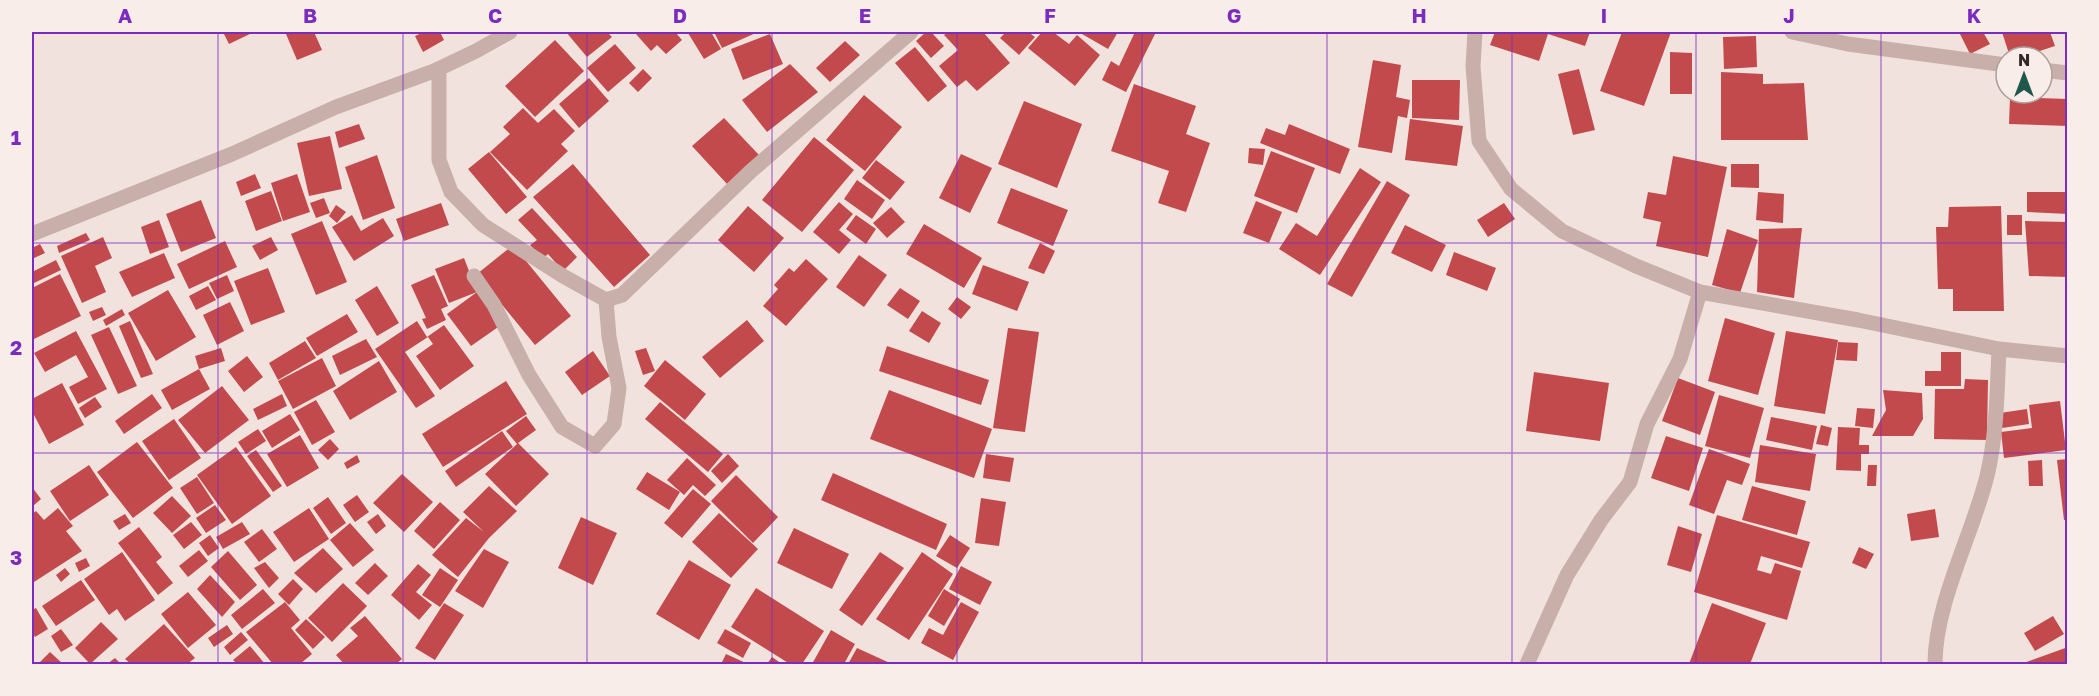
<svg xmlns="http://www.w3.org/2000/svg" width="2099" height="696" viewBox="0 0 2099 696" font-family="'Golos Text',sans-serif">
<rect width="100%" height="100%" fill="#f1e2dd"/>
<path fill="#c24a4d" d="M223 32H254L229 44Z
M292 32H314L322 50 297 60 286 34Z
M424 32H440L444 40 423 52 415 36Z
M566 32H607L612 37 587 57Z
M638 32H675L682 40 666 54 657 45 651 51 636 34Z
M690 32H711L721 49 704 59 688 33Z
M714 32H758L722 48Z
M926 32H931L944 46 931 58 916 41Z
M948 32H983L1010 63 977 91 966 80 957 87 939 66 958 50 944 35Z
M1006 32H1028L1035 37 1019 55 1000 38Z
M1042 32H1053L1069 44 1077 35 1100 55 1075 86 1028 48Z
M1083 32H1118L1108 49 1082 34Z
M1135 32H1156L1126 92 1102 80 1111 61 1119 66Z
M1495 32H1590L1585 46 1548 34 1539 61 1490 45Z
M1622 32H1671L1644 106 1600 91Z
M1959 32H1983L1990 44 1970 54Z
M2002 32H2050L2055 46 2021 57H2010Z
M770 34 783 64 743 80 731 49Z
M1756 36 1757 67 1724 69 1723 37Z
M555 40 584 71 535 117 505 86Z
M845 41 860 55 830 82 816 68Z
M615 44 636 68 608 92 587 68Z
M915 47 947 86 928 102 895 63Z
M1670 52 1692 53V94H1670Z
M1373 60 1401 65 1396 97 1410 100 1407 118 1398 116 1392 153 1358 147Z
M790 64 818 92 767 132 742 100Z
M643 69 652 78 638 92 629 83Z
M1579 69 1595 130 1573 135 1558 74Z
M1721 72 1763 74V84L1804 83 1808 140H1721Z
M589 78 609 101 579 128 559 104Z
M1412 80H1460L1459 120 1412 118Z
M1134 84 1196 106 1186 134 1210 143 1186 212 1158 203 1169 171 1111 151Z
M864 95 902 127 865 171 826 140Z
M2010 97 2068 99V126L2009 124Z
M1024 101 1082 124 1057 188 998 164Z
M523 108 538 123 554 109 575 131 561 144 568 151 527 190 490 152 510 134 503 127Z
M724 118 759 155 727 184 692 146Z
M1410 119 1463 126 1457 166 1405 160Z
M359 124 365 139 339 148 335 132Z
M1289 124 1350 149 1340 174 1260 143 1266 128 1285 135Z
M330 136 342 189 309 196 297 143Z
M814 137 854 170 802 232 762 200Z
M1249 148 1265 149 1263 165 1248 163Z
M1271 151 1315 168 1297 213 1254 196Z
M489 152 527 197 506 214 468 169Z
M961 154 992 168 970 213 939 198Z
M377 155 395 208 363 220 345 167Z
M1673 156 1727 167 1708 257 1656 246 1661 222 1643 218 1648 192 1666 195Z
M876 160 905 182 890 200 862 178Z
M573 164 650 255 614 287 533 197Z
M1731 164H1759V188L1731 187Z
M1360 168 1381 182 1320 275 1279 249 1296 223 1317 236Z
M255 174 261 188 241 196 236 182Z
M297 174 310 212 283 221 271 183Z
M857 180 885 200 872 219 844 199Z
M1387 181 1410 195 1352 297 1327 284Z
M1011 188 1068 210 1053 246 997 223Z
M271 191 282 221 256 231 245 201Z
M1758 192 1784 194 1783 223 1756 220Z
M2027 192H2068V214L2027 212Z
M324 198 330 213 316 218 310 203Z
M201 200 216 238 181 252 166 214Z
M1256 201 1282 212 1269 243 1243 233Z
M839 202 853 214 839 230 851 240 839 254 813 232Z
M441 203 449 225 404 241 396 219Z
M1504 203 1515 219 1488 237 1477 220Z
M336 205 346 212 337 223 329 216Z
M748 206 784 238 754 272 718 240Z
M2001 206 2004 311H1953V289H1938L1936 227H1948L1949 207Z
M891 207 905 222 887 238 873 223Z
M532 208 577 257 563 271 548 254 543 258 530 245 537 240 518 220Z
M352 215 361 231 383 218 394 236 354 261 332 227Z
M856 215 876 229 866 244 846 229Z
M2007 215H2022V235H2007Z
M159 220 169 247 150 254 141 227Z
M322 221 347 282 316 295 291 234Z
M2025 221 2068 222V277L2029 276Z
M924 224 982 258 964 288 906 254Z
M1405 225 1446 245 1432 272 1391 253Z
M1802 228 1794 298 1757 292 1759 229Z
M1727 229 1758 240 1740 293 1712 285Z
M86 233 90 240 59 253 57 246Z
M103 237 112 258 95 266 106 292 82 303 61 256Z
M271 237 278 250 260 260 252 246Z
M225 241 237 267 189 289 177 264Z
M1040 243 1055 251 1044 274 1028 268Z
M40 244 45 253 32 259V248Z
M513 245 571 316 535 345 477 274Z
M1454 252 1496 268 1487 291 1446 275Z
M164 253 175 278 132 297 119 272Z
M859 255 887 275 864 307 836 287Z
M464 258 477 292 449 303 435 269Z
M806 259 828 279 786 326 763 306 778 289 774 285 789 268 794 272Z
M56 260 61 270 32 284V272Z
M983 265 1029 282 1017 311 972 294Z
M268 268 285 312 251 325 234 281Z
M60 274 81 316 32 340V288Z
M227 275 234 291 217 299 209 283Z
M434 275 448 306 441 309 446 320 427 329 422 319 426 318 411 285Z
M208 286 216 300 196 310 189 296Z
M377 286 399 323 377 336 355 300Z
M900 288 920 301 908 319 887 305Z
M168 290 196 337 156 361 128 313Z
M477 292 501 325 471 346 447 314Z
M957 297 971 307 961 319 948 309Z
M2065 300H2068V319H2065Z
M230 302 244 331 217 345 203 315Z
M102 307 106 315 93 321 89 312Z
M122 309 125 315 106 326 103 320Z
M922 311 941 323 929 343 909 331Z
M347 314 358 332 317 356 306 338Z
M1725 318 1775 333 1758 395 1708 381Z
M747 320 764 341 720 378 702 357Z
M130 321 153 374 141 378 119 326Z
M417 321 427 337 444 325 474 366 440 390 416 356 433 344 428 337 405 352 435 396 416 408 375 349Z
M109 327 137 386 118 394 91 335Z
M1008 328 1039 332 1025 432 993 428Z
M76 331 107 389 78 404 69 387 88 377 76 355 45 372 34 353Z
M1786 331 1838 340 1825 414 1774 406Z
M366 339 377 357 340 375 332 356Z
M305 341 316 358 278 380 269 363Z
M1838 342 1858 343 1857 361 1836 360Z
M887 346 989 380 981 405 879 371Z
M221 348 225 361 199 369 195 356Z
M646 348 655 371 643 375 635 351Z
M593 351 610 376 582 395 565 372Z
M1941 352H1961V386H1925V371H1941Z
M247 356 263 377 244 392 228 371Z
M322 358 336 386 293 409 278 381Z
M665 360 706 394 685 420 644 386Z
M379 361 397 392 350 420 333 391Z
M199 369 210 389 172 410 161 390Z
M1534 372 1609 383 1600 441 1526 431Z
M1678 378 1715 392 1700 435 1662 421Z
M1965 379 1988 380 1987 440 1934 439 1935 389H1964Z
M506 381 527 414 443 467 422 434Z
M62 383 84 425 49 444 32 411V399Z
M222 386 249 420 205 453 178 420Z
M889 390 992 429 974 478 870 439Z
M1883 390 1922 393 1923 419 1913 436H1872L1886 410Z
M152 394 162 408 124 434 115 421Z
M282 394 287 406 258 420 253 409Z
M1719 395 1764 408 1750 458 1705 446Z
M95 397 102 407 85 418 79 408Z
M316 400 335 432 312 445 294 412Z
M2060 401 2066 450 2004 458 2001 432 2032 428 2029 405Z
M660 402 723 454 708 472 645 419Z
M1857 408 1875 409 1873 428 1855 426Z
M2027 409 2029 424 2002 428 2000 413Z
M290 414 300 430 272 448 262 431Z
M526 416 536 430 518 443 549 474 516 506 485 474 517 444 506 431Z
M1771 417 1817 426 1812 450 1766 440Z
M174 419 201 458 169 480 142 441Z
M1821 425 1832 428 1828 446 1816 444Z
M1838 427 1860 428 1859 445H1869V454H1861V471L1836 470Z
M258 429 266 441 246 454 238 442Z
M502 431 513 447 456 487 445 471Z
M300 435 319 468 287 487 267 454Z
M1666 436 1703 448 1689 491 1651 478Z
M330 439 339 449 328 460 318 450Z
M137 442 173 488 133 518 97 472Z
M1760 445 1816 454 1810 491 1755 482Z
M236 447 271 496 232 524 197 475Z
M1709 449 1750 464 1742 485 1727 480 1714 514 1689 505Z
M256 450 282 486 273 492 247 456Z
M728 454 739 466 722 483 711 471Z
M986 454 1014 458 1010 482 983 478Z
M357 455 360 462 347 469 344 463Z
M687 458 716 485 705 496 693 485 684 495 667 480Z
M2068 459V520H2064L2057 460Z
M2042 460 2043 486H2029L2028 461Z
M89 465 109 495 70 521 50 491Z
M1868 465H1877L1876 486H1867Z
M647 472 680 492 669 510 636 489Z
M833 473 947 524 936 550 821 500Z
M402 474 433 502 404 532 373 503Z
M736 475 778 517 753 543 711 501Z
M197 477 214 503 197 514 180 488Z
M489 486 517 511 489 538 458 577 432 555 466 518 484 532 463 512Z
M1752 486 1806 501 1797 535 1742 520Z
M32 487 41 499 32 507Z
M693 489 711 504 682 538 664 523Z
M357 495 369 512 355 522 343 505Z
M172 496 191 516 172 533 153 513Z
M328 497 346 523 331 534 313 508Z
M981 498 1006 502 999 546 975 543Z
M440 502 460 520 434 549 414 531Z
M215 505 226 520 206 533 196 518Z
M58 508 73 526 66 531 82 551 34 582 32 578V514L36 511 44 520Z
M309 508 329 539 294 562 273 532Z
M1935 509 1939 537 1911 541 1907 514Z
M719 513 758 549 731 578 692 542Z
M125 514 131 523 119 530 113 521Z
M378 514 386 526 376 534 367 522Z
M1717 515 1810 542 1802 568 1761 556 1757 570 1771 574 1775 563 1801 571 1787 620 1694 592Z
M581 517 617 533 593 585 558 568Z
M191 522 202 535 184 549 173 535Z
M242 522 250 534 223 549 216 537Z
M350 523 374 550 353 567 330 540Z
M1678 526 1702 534 1691 572 1667 565Z
M139 527 162 557 156 562 173 583 158 595 118 543Z
M794 528 849 554 832 589 777 563Z
M262 529 277 549 259 562 244 542Z
M210 535 219 548 208 556 199 543Z
M950 535 970 548 957 568 936 556Z
M1859 547 1874 554 1866 569 1852 563Z
M323 548 343 569 316 593 294 573Z
M484 549 509 562 483 608 455 591Z
M199 550 208 561 188 577 179 566Z
M228 551 257 585 240 600 211 567Z
M122 552 155 600 125 621 117 609 109 615 84 579Z
M880 552 904 568 862 626 839 610Z
M922 552 953 574 909 640 876 619Z
M86 558 90 566 79 572 75 563Z
M689 560 731 585 699 640 656 614Z
M265 562 279 578 269 588 254 568Z
M375 563 388 576 368 595 355 583Z
M418 564 431 575 416 592 432 605 419 620 391 595Z
M961 566 992 582 980 605 949 589Z
M65 568 70 574 61 582 56 575Z
M440 568 458 580 440 607 422 595Z
M210 575 235 602 222 617 197 589Z
M293 579 303 589 289 605 278 594Z
M81 580 95 600 56 626 42 606Z
M343 583 367 606 332 642 308 618Z
M756 588 824 631 802 664H790L731 627Z
M263 589 275 603 242 629 231 615Z
M944 589 960 599 944 626 928 616Z
M188 592 216 625 188 648 161 614Z
M285 602 300 620 291 628 312 654 300 664H273L246 632Z
M961 602 979 612 953 660 921 643 929 628 943 635Z
M444 603 464 615 435 660 415 648Z
M1712 603 1766 623 1750 664H1689Z
M36 608 48 629 35 637 32 631V610Z
M365 616 402 659 396 664H344L336 655 358 636 350 628Z
M2053 616 2064 634 2035 651 2024 633Z
M306 619 325 637 313 649 295 630Z
M101 622 118 639 90 664 75 648Z
M164 624 195 658 187 664H131L125 659Z
M227 625 233 634 214 647 208 638Z
M61 629 73 645 61 652 51 636Z
M725 629 751 643 743 658 717 643Z
M831 630 855 644 844 664H812Z
M241 632 248 640 230 655 224 647Z
M250 646 265 664H237L233 660Z
M2068 647V664H2021Z
M857 648 892 664H848Z
M50 652 63 664H38Z
M726 654 748 664H721Z
M772 657 782 664H767Z
M115 658 121 664H107Z"/>
<g fill="none" stroke-linecap="round" stroke-linejoin="round">
<path stroke="#c9afa9" stroke-width="15" d="M1792 32 1848 44 2006 65
M2042 70 2068 73"/>
<path stroke="#c9afa9" stroke-width="15" d="M1475 32 1473 66 1479 141 1511 189 1562 231 1636 266 1700 292 1858 320 1999 349 2068 356
M439 69V160L451 192 483 225 563 276 606 300 622 295 751 171 911 32
M32 234 232 154 336 107 434 71 476 51 510 32
M474 276 494 305 529 375 562 427 595 446 614 424 619 388 609 337 606 300
M1527 664 1567 575 1601 520 1630 482 1647 424 1680 359 1700 292
M1935 664C1935 603 1972 536 1987 476 1997 434 1997 391 1999 349"/>
</g>
<path fill="none" stroke="#7b2cbf" stroke-width="1.5" stroke-opacity="0.55" d="M218 32V664M403 32V664M587 32V664M772 32V664M957 32V664M1142 32V664M1327 32V664M1512 32V664M1696 32V664M1881 32V664M32 243H2068M32 453H2068"/>
<rect width="2099" height="696" fill="none" stroke="#f9ede9" stroke-width="66"/>
<g transform="translate(2024 75)"><circle r="28" fill="#f9ede9" stroke="#ab9f9c" stroke-width="1.5"/>
<path d="M0-4.5L10 22L0 15L-10 22Z" fill="#1f574c"/>
<text y="-9" font-size="16" font-weight="bold" text-anchor="middle" fill="#372929">N</text>
</g>
<rect x="33" y="33" width="2033" height="630" fill="none" stroke="#7b2cbf" stroke-width="2"/>
<g font-size="20" text-anchor="middle" font-weight="bold" fill="#7b2cbf">
<text x="125" y="23">A</text>
<text x="310" y="23">B</text>
<text x="495" y="23">C</text>
<text x="680" y="23">D</text>
<text x="865" y="23">E</text>
<text x="1050" y="23">F</text>
<text x="1234" y="23">G</text>
<text x="1419" y="23">H</text>
<text x="1604" y="23">I</text>
<text x="1789" y="23">J</text>
<text x="1974" y="23">K</text>
<text x="16" y="145">1</text>
<text x="16" y="355">2</text>
<text x="16" y="565">3</text>
</g>
</svg>
